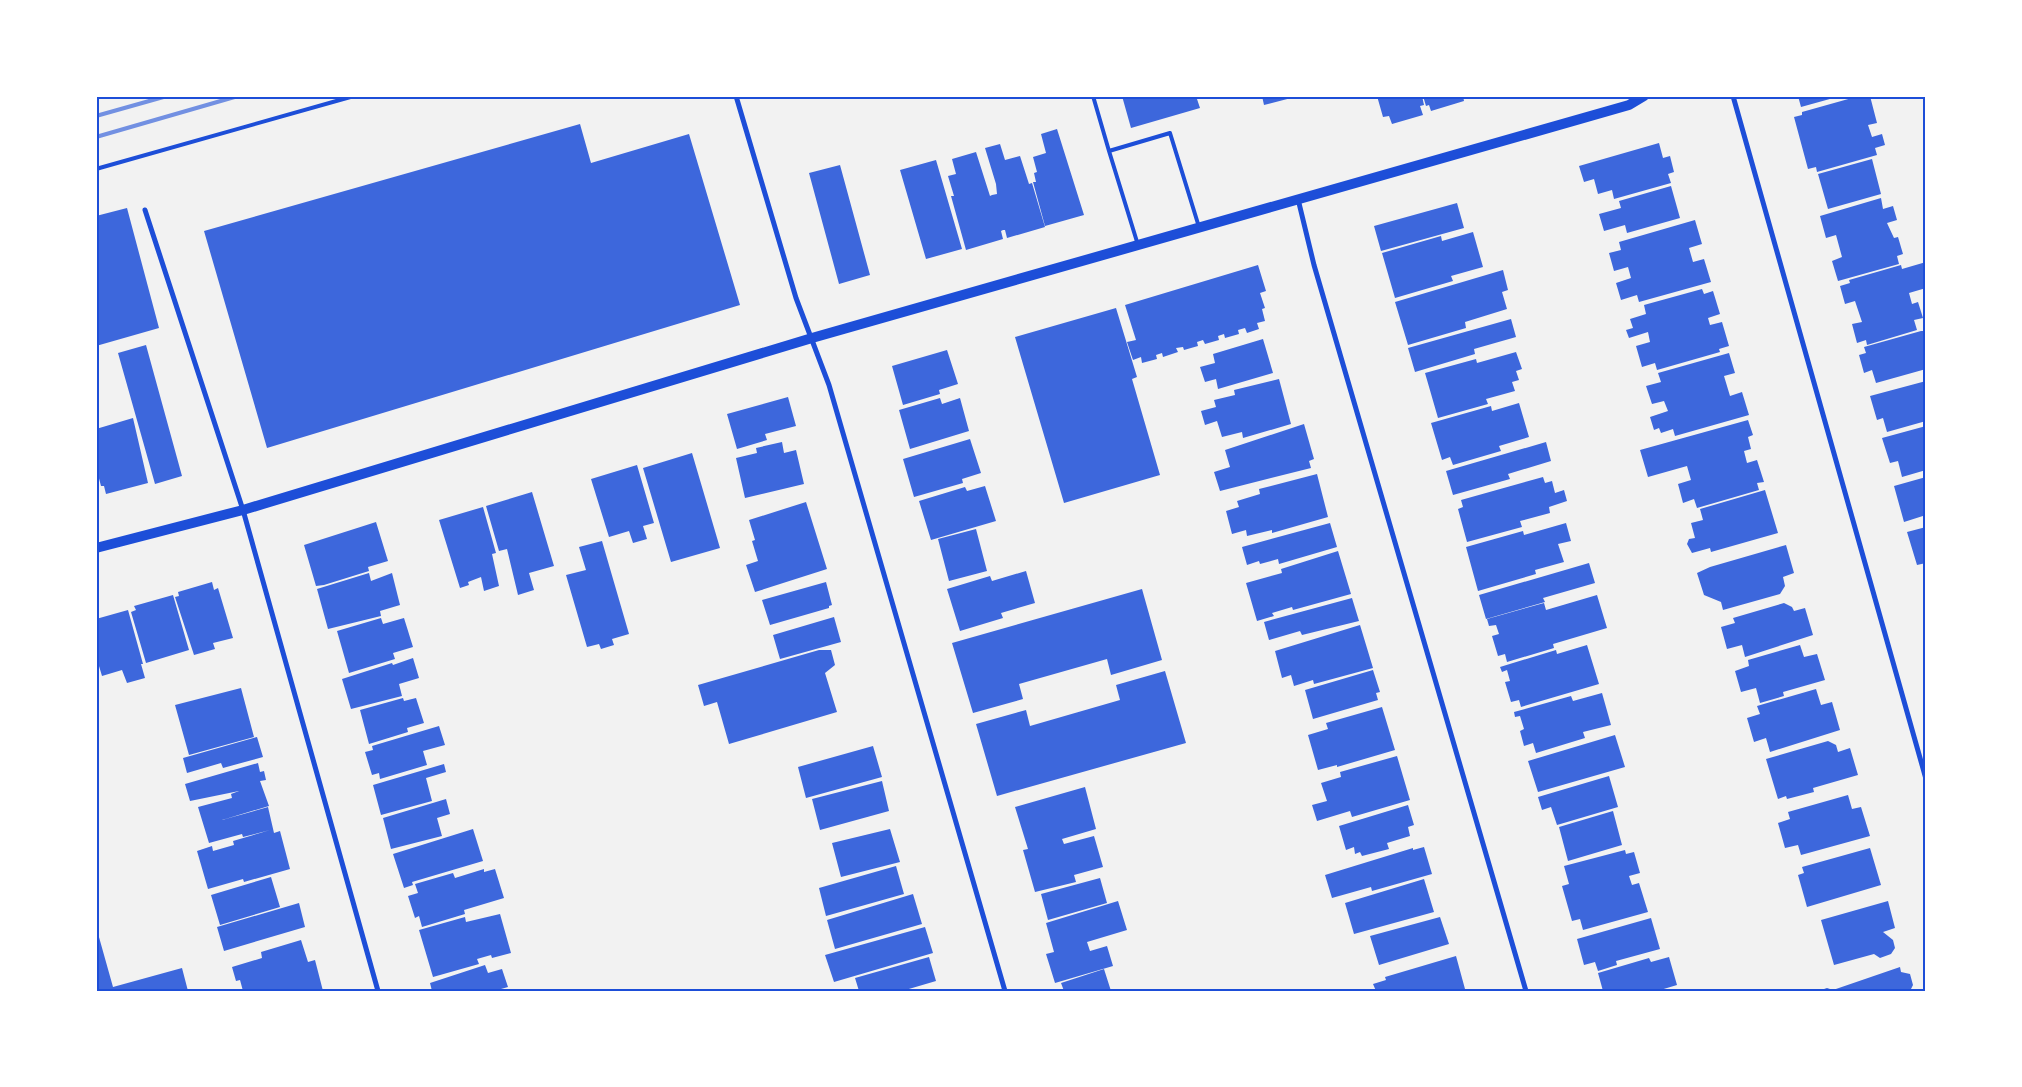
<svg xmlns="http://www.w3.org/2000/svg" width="2022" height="1087" viewBox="0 0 2022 1087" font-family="Poppins,sans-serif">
<rect width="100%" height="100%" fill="#f2f2f2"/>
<path fill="#3d67dc" d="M1122 96H1196L1200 108 1131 128Z
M1262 96H1295V97L1264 105Z
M1377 96H1422L1424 105 1420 106 1423 115 1392 124 1389 116 1383 117Z
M1423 96H1463L1464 101 1431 111 1429 105 1426 106Z
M1798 96H1837V97L1801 107Z
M1859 96H1870L1877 123 1868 125 1872 137 1882 134 1885 145 1875 148 1877 155 1817 172 1816 167 1808 169 1794 117 1802 115V112Z
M580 124 591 163 689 134 740 305 267 448 204 231Z
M1057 129 1084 215 1045 226 1033 182H1036L1034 173 1037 172 1033 157 1046 153 1041 134Z
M1659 143 1663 158 1670 156 1674 172 1668 174 1671 183 1614 199 1612 190 1598 194 1594 179 1584 182 1579 166Z
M1000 144 1005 160 1020 156 1029 184 1032 183 1045 227 1007 238 1005 230H1003L1001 231 1003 239 966 250 951 196H954L948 176 956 174 952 159 976 152 990 196 992 195 997 194 996 184 985 148Z
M1872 159 1881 194 1828 209 1818 174Z
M936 160 962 249 926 259 900 170Z
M840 165 870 275 839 284 809 173Z
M1671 186 1680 218 1627 233 1625 225 1604 231 1599 214 1621 208 1619 201Z
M1881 198 1883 209 1893 206 1897 220 1887 223 1894 238 1898 237 1903 254 1897 256 1899 264 1838 281 1832 261 1842 257 1836 235 1826 238 1820 216Z
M1457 203 1464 228 1381 251 1374 226Z
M127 208 159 328 96 346V216Z
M1695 220 1702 244 1689 248 1693 262 1704 259 1711 282 1639 302 1637 295 1621 300 1616 283 1631 278 1628 267 1614 271 1609 253 1621 250 1619 242Z
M1473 232 1483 267 1451 276 1453 281 1395 298 1382 253 1441 236 1442 241Z
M1926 262V288L1909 293 1912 304 1918 302 1923 318 1914 320 1917 330 1867 345 1866 340 1857 343 1852 324 1862 322 1855 301 1845 304 1840 286 1850 283 1849 280 1901 265 1902 269Z
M1258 265 1266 291 1260 293 1265 308 1262 309 1265 321 1257 323 1259 329 1247 333 1245 328 1238 330 1239 334 1225 338 1224 334 1218 336 1219 340 1205 344 1203 340 1197 342 1198 346 1184 350 1183 347 1176 348 1178 352 1163 357 1162 353 1156 355 1157 359 1142 363 1141 357 1133 360 1127 342 1136 340 1125 305Z
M1503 270 1508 290 1502 292 1507 309 1465 322 1466 328 1408 345 1395 302Z
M1702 289 1704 294 1713 291 1720 314 1708 318 1710 325 1722 322 1729 346 1719 349 1720 352 1657 370 1655 363 1642 367 1636 346 1650 342 1648 332 1629 338 1626 330 1633 328 1630 319 1646 314 1644 305Z
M1116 308 1137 377 1132 379 1160 475 1064 503 1015 337Z
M1511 319 1516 337 1474 349 1475 354 1415 372 1408 348Z
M1921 331H1926V369L1876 383 1872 370 1864 373 1859 355 1866 353 1864 347Z
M1263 339 1273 373 1218 389 1216 379 1205 382 1200 367 1215 363 1213 354Z
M146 345 182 476 155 484 118 353Z
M947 350 958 384 939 390 940 394 903 405 892 366Z
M1516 352 1522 369 1516 371 1519 380 1512 382 1515 391 1486 399 1488 404 1438 418 1425 373 1476 359 1477 363Z
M1729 353 1735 373 1724 376 1730 396 1742 392 1749 415 1675 436 1673 429 1661 433 1659 428 1654 430 1650 417 1668 411 1664 401 1652 404 1646 386 1661 382 1658 373Z
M1279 379 1291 424 1243 438 1242 432 1222 437 1217 421 1205 425 1201 411 1216 407 1214 400 1235 395 1234 390Z
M1926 381V421L1887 432 1883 418 1877 420 1870 396Z
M788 397 796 426 765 434 767 440 737 449 727 414Z
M940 398 942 404 960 398 969 431 910 449 899 410Z
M1519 403 1529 437 1499 446 1501 451 1453 465 1450 457 1442 460 1431 423 1491 406 1492 411Z
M133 418 148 483 106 494 104 486H101L96 467V429Z
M1748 420 1753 435 1748 437 1751 449 1744 451 1747 463 1757 460 1764 482 1757 483 1759 490 1697 508 1694 499 1683 503 1678 484 1691 480 1687 466 1648 477 1640 450Z
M1304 424 1314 459 1309 461 1311 468 1220 491 1214 472 1230 467 1225 450Z
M1926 426V470L1902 477 1898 461 1890 463 1882 438Z
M970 439 981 473 962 479 963 483 914 497 903 459Z
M782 442 784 453 796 450 804 484 745 498 736 458 757 453 756 448Z
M1546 442 1551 461 1508 474 1510 479 1453 495 1446 471Z
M692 453 720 548 671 562 643 468Z
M637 465 654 523 643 526 647 539 633 543 629 531 609 537 591 479Z
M1317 474 1328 517 1272 533V530L1247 536 1246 530 1232 534 1226 511 1239 507 1237 501 1260 494 1259 489Z
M1543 477 1545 483 1552 481 1555 493 1564 490 1567 501 1549 507 1550 513 1520 521 1522 527 1467 542 1458 509 1463 507 1461 500Z
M1926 477V515L1904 522 1894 486Z
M985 486 996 521 931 540 919 501 965 487 967 491Z
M1765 490 1778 533 1711 552 1710 548 1692 553 1687 544 1689 539 1695 538 1691 523 1703 520 1700 509Z
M532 492 554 566 529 573 534 590 518 595 507 549 499 551 486 506Z
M806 502 827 569 755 592 746 565 758 561 752 541 755 540 749 520Z
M483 507 496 553 492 554 499 586 484 591 481 577 468 582 469 585 460 588 439 520Z
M376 522 388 561 368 567 369 571 324 585 316 586 304 545Z
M1330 523 1337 547 1279 564 1278 559 1260 564 1259 561 1247 565 1242 547Z
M1566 523 1571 541 1558 544 1564 562 1535 570 1536 574 1478 591 1466 547 1523 531 1524 535Z
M1926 527V563L1917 565 1907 532Z
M976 529 987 571 949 581 938 539Z
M602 541 629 634 612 639 614 645 601 649 599 644 587 647 566 575 586 570 579 547Z
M1786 545 1794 573 1783 577 1785 586 1780 594 1723 610 1721 602 1704 595 1697 573 1710 567Z
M1338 551 1351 594 1293 610 1292 607 1272 613 1274 616 1257 621 1246 583 1282 573 1281 569Z
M1589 563 1595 583 1543 598 1545 602 1486 619 1479 595Z
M1026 571 1035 603 1001 613 1003 618 960 631 947 589 990 576 992 581Z
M369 573 371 581 392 573 400 605 380 611 381 616 328 629 317 589Z
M212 582 214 590 218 588 233 638 213 643 215 649 194 655 175 597 179 596 178 592Z
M826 582 832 605 829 606V608L770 625 762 600Z
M1142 589 1162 660 1111 675 1107 659 1019 684 1023 699 973 713 952 643Z
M173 595 189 650 146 663 131 612 136 610 134 606Z
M1597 595 1607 628 1553 644 1554 648 1507 662 1505 654 1498 656 1492 636 1499 634 1496 625 1489 626 1487 619 1544 603 1546 610Z
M1352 598 1359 621 1302 635 1300 631 1269 640 1264 622Z
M1784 603 1792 607 1794 611 1805 608 1813 635 1745 657 1742 645 1727 649 1721 627 1735 623 1733 618Z
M128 610 143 664H141L145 678 127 683 122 670 102 676 96 656V619Z
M834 617 841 642 780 659 773 635Z
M381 618 383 624 404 618 413 647 393 653 395 659 349 673 337 631Z
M1360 625 1373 668 1314 684 1313 680 1294 686 1291 675 1282 678 1275 651Z
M1587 645 1599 684 1521 707 1519 700 1511 702 1505 682 1510 681 1507 670 1502 672 1500 667 1556 650 1557 654Z
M1800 645 1804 657 1817 654 1825 680 1783 692 1784 696 1760 703 1756 688 1741 692 1735 671 1749 666 1748 660Z
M819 650H831L835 665 825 673 837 712 729 744 717 702 704 706 698 685Z
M413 658 419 678 399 684 402 696 351 709 342 679 392 663 393 665Z
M1373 670 1380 692 1376 693 1378 700 1313 719 1305 690Z
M1165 671 1186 743 997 796 976 724 1026 710 1030 726 1120 700 1116 685Z
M241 688 254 737 189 755 175 705Z
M1816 689 1821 705 1832 702 1840 730 1770 752 1766 738 1754 742 1747 718 1760 714 1757 706Z
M1602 693 1611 725 1583 732 1585 738 1536 753 1533 743 1524 746 1520 731 1524 729 1520 716 1515 717 1514 712 1571 696 1573 701Z
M403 698 404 701 416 698 424 723 407 728 408 732 369 744 360 710Z
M1382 707 1395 750 1337 767V765L1318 770 1308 735 1328 729 1326 723Z
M439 726 445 745 423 751 427 765 380 779 379 773 372 775 365 752 373 750 372 746Z
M1615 735 1625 767 1538 792 1528 761Z
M257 737 263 757 223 768 221 763 187 773 183 758Z
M1828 741 1836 745 1838 752 1850 748 1858 775 1813 788 1814 792 1787 799 1786 796 1778 799 1766 759Z
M873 746 882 777 806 798 798 767Z
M1397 756 1410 800 1352 817 1350 811 1317 821 1312 805 1327 801 1321 783 1341 777 1340 772Z
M258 763 260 772 264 771 266 780 260 781 269 806 222 820 268 807 274 833 280 831 290 869 244 882 243 879 208 889 197 851 212 846 213 851 234 845 233 841 270 830 243 837 242 834 209 843 198 807 232 798 231 794 239 791 190 801 185 784Z
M444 764 446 772 426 778 432 801 381 815 373 785Z
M1609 776 1618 807 1557 825 1551 807 1542 810 1538 797Z
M882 781 889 811 820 830 812 799Z
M1085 787 1096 829 1062 839 1064 844 1094 836 1103 867 1074 875 1076 882 1035 892 1023 850 1028 849 1015 807Z
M1848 795 1852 809 1861 807 1870 836 1801 855 1798 845 1785 848 1778 823 1790 819 1788 812Z
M446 799 450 814 437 818 442 836 391 849 383 818Z
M1408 805 1414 825 1408 827 1410 836 1387 843 1389 849 1362 856 1360 852 1355 854 1354 847 1346 850 1339 826Z
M1613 811 1622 845 1568 861 1559 827Z
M473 829 483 861 412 882 413 885 404 888 393 854Z
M890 829 900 862 841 877 832 843Z
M1424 847 1432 874 1372 891 1371 887 1332 898 1325 875 1413 848V850Z
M1870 848 1881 885 1807 907 1798 875 1804 873 1802 867Z
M1625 850 1626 854 1634 852 1640 873 1629 876 1632 885 1639 883 1648 912 1583 930 1580 919 1572 921 1562 886 1569 884 1564 866Z
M896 866 904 894 826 916 819 888Z
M484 869V872L495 869 504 898 464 910 465 914 422 927 419 916 415 918 408 896 418 893 415 884 453 873 455 878Z
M271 877 280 907 220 925 211 895Z
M1100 878 1107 903 1048 920 1041 894Z
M1424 879 1434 912 1354 934 1345 903Z
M913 894 922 924 835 949 827 920Z
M1118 901 1127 930 1087 942 1090 951 1107 946 1113 966 1055 983 1046 954 1054 952 1046 923Z
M1888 901 1895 928 1883 932 1893 940 1895 948 1891 954 1880 958 1874 954 1834 965 1821 920Z
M299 903 305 927 224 951 217 927Z
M500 914 511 953 492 958 491 955 477 959 479 964 433 977 419 930 465 917 466 922Z
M1440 917 1449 944 1379 965 1370 936Z
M1651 918 1660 949 1616 961 1617 965 1598 971 1595 962 1584 965 1577 939Z
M925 927 933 953 834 982 825 955Z
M97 930 113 987 182 968 188 991H96Z
M301 940 308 962 315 960 323 991H273V989L243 991 240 980 236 981 232 967 262 958 261 952Z
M1456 956 1465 989 1376 991 1373 984 1386 980 1385 977Z
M929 957 936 981 902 991H859L855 978Z
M1669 957 1677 985 1657 991H1603L1598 973 1649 958 1651 962Z
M485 965 488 973 502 969 508 987 494 991H432L430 983Z
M1900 967 1901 972 1910 974 1913 985 1910 991H1818L1827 988 1833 990Z
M1104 969 1111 991H1064L1061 983Z"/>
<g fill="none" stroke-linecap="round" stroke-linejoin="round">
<path stroke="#1d4ed8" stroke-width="4" d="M1093 96 1109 151
M96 169 354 96
M1138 245 1109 151 1170 133 1199 227"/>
<path stroke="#1d4ed8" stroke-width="5" d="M736 96 796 298 829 385 1005 991
M1733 96 1926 779
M1298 199 1314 265 1526 991
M145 210 243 510 378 991"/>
<path stroke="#1d4ed8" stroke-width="10" d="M96 548 243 510 812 338 1629 105 1644 96"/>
<path stroke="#7290e2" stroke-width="4" d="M96 116 167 96
M96 137 238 96"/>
</g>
<rect width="2022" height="1087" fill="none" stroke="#ffffff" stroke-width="195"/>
<rect x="98" y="98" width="1826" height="892" fill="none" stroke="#1d4ed8" stroke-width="2"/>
</svg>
